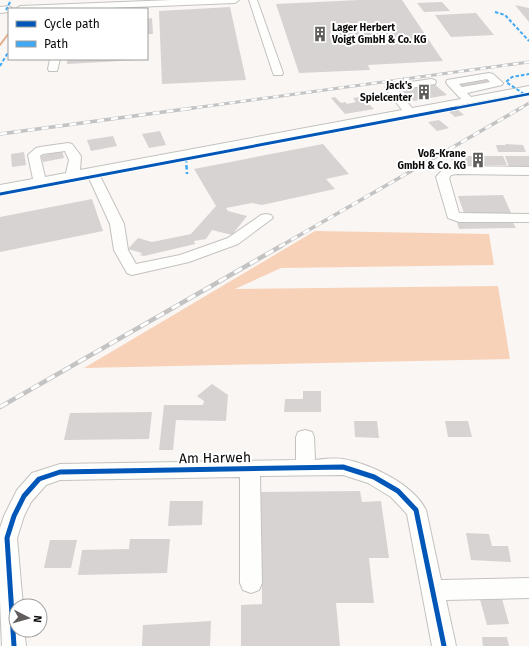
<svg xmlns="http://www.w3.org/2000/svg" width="529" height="646" viewBox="0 0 529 646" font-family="'Fira Sans',sans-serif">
<rect width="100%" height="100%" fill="#f9f6f4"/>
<path fill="#f8d2b8" d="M315 231 489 234 494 265 281 268 235 289 498 286 510 359 84 368Z"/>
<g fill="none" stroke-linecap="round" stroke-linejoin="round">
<path stroke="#e1af8c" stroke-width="2" d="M0 45 9 33"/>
</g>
<path fill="#d6d3d2" d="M359 0H402L443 61 368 65 370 70 299 73 276 4Z
M442 2 450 11 424 12 417 3Z
M515 5 529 8V22Z
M230 7 246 80 162 84 159 11Z
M476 13 494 35 451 37 435 15Z
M152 18 153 34H147V19Z
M67 59H137V60L67 64Z
M488 78 493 82 460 87 456 83Z
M434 84 447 95 414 101 401 90Z
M335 97 341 103 345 102 347 104 356 102 353 98 362 97 374 109 345 114 331 98Z
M457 109 464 115 455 117 448 111Z
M439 120 449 128 437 131 428 122Z
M160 131 166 145 149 148 142 134Z
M113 136 117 146 91 151 87 140Z
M323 144 349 174 326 179 335 189 262 205 252 203 226 208 228 211 247 216 232 235 212 230 206 239 194 241 195 244 144 256 140 255 142 253 128 249 138 238 152 242 191 234 216 206 194 169Z
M505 144 523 145 526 152H498L496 145H506Z
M62 151 64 158 43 162 41 156Z
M24 152 26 165 12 167 11 154Z
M450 156H503L507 165H453Z
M505 156H529V167H509Z
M503 195 512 215 465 216 458 196Z
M92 199 103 231 0 252V217Z
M512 221 516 228 459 229 457 222Z
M212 384 228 395 226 421 176 420 173 450H159L164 405H203L204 401 197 396Z
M303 391H321V412H284L285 399H303Z
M152 412 149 439 64 440 70 413Z
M354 421H377L379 438 355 437Z
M445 421H468L472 437H448Z
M360 491 362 502 381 501 389 558H369L374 603H336L340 646H241V605L262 604 261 492Z
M170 501H203L202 525 168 526Z
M466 533 489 534 492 546H508L511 562 471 560Z
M130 539H170L167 573 78 575 82 550 129 549Z
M50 540H77L71 568H44Z
M501 595 509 624 487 625 479 596Z
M211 621 210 646H142L143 625Z
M482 637H507L509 646H483Z"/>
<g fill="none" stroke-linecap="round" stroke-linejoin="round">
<g stroke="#c4c2c0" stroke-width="2">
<path id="minor" d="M172 0H239L235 3 84 9H16L20 6Z
M249 0H257L283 73 282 75H274L273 73Z
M9 6 13 9H9V12L0 13V7Z
M50 59H60L57 71H49L48 69Z
M489 73 493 74 503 83 502 85 467 93 471 97 529 86V92L99 174 124 224 128 250 136 264 180 255 228 238 261 215 266 214 271 215 273 218 238 244 189 262 132 275 127 273 114 250 110 224 88 176 0 193V185L33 179 28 155 36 148 40 147 68 143 72 144 81 156 80 170 402 110 385 88 390 85 431 79 435 80 436 82 435 84 398 90 412 108 461 99 447 84 446 82 447 80ZM487 79 490 82 462 87 459 84ZM65 151 69 160 66 173 45 177 40 156 43 154Z
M457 166 529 167V175L457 174 451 175 449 178 459 213 529 214V222H459L448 218 436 177 443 169Z
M305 430 312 432 314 437 315 460C324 459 335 458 343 459 371 464 413 484 426 510L441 580 529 578V598L446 600 456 646H432L407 514 391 497 368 483 343 475 260 476 262 583 259 590 251 593 243 590 240 583V477L60 480 46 485 31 502 24 516 17 538 23 606H16V630H24L26 646H2L0 601V528L4 516 17 490 32 473 60 464 296 460V437L298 432Z"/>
</g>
<use href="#minor" fill="#fefefd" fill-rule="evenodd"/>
<g stroke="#c3c3c3" stroke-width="3">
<path id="rail-far2" d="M186 109 529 62
M519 109 529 103"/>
</g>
<g stroke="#c3c3c3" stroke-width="3.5">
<path id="rail-far1" d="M0 134 193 108
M279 247 521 108"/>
</g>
<g stroke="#c3c3c3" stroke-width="4.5">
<path id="rail" d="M0 407 281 246"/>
</g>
<use href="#rail-far2" stroke="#fff" stroke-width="2" stroke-dasharray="5.5" stroke-linecap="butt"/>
<use href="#rail-far1" stroke="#fff" stroke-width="2.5" stroke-dasharray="7" stroke-linecap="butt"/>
<use href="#rail" stroke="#fff" stroke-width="3" stroke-dasharray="9" stroke-linecap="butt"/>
<path stroke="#3fa9f5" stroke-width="2" stroke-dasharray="3.5 2" stroke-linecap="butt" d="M6 10 11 0
M495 12 505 15 529 41
M0 66 9 51
M524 94 506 82 512 77 529 74"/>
<path stroke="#3fa9f5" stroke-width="2.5" stroke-dasharray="4.5 2.5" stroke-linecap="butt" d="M186 158 187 174"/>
<g stroke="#fff" stroke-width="4">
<path id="cycleway-far2" d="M451 109 529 94"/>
</g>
<g stroke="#fff" stroke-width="5">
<path id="cycleway-far1" d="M0 194 456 108"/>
</g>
<g stroke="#fff" stroke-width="8">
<path id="cycleway" d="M14 646 7 538 14 516 24 496 39 479 60 472 343 467 374 477 398 491 416 510 444 646"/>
</g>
<use href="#cycleway-far2" stroke="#0057b8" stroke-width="2.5"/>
<use href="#cycleway-far1" stroke="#0057b8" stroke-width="3"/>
<use href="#cycleway" stroke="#0057b8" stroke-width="5"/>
</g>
<defs>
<g id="building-bare" transform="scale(1.2)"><path d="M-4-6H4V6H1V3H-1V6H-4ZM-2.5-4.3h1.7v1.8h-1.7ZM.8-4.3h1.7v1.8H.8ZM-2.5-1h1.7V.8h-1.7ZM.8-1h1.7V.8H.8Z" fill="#605d5c" stroke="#fff" stroke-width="2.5" paint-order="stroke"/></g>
</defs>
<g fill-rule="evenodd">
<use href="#building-bare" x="320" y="34"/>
<use href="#building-bare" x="424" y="92"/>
<use href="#building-bare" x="478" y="160"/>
</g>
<g text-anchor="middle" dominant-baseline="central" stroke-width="4" stroke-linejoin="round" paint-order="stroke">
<g font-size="10" font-weight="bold" fill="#0d0b0a" stroke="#fff" text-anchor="end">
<text x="332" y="28" text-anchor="start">Lager Herbert<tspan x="332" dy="12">Voigt GmbH &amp; Co. KG</tspan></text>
<text x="412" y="86">Jack's<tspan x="412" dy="12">Spielcenter</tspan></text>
<text x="466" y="154">Voß-Krane<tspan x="466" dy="12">GmbH &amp; Co. KG</tspan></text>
</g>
<g font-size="14" fill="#0d0b0a" stroke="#fff">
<text transform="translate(215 458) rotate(-1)">Am Harweh</text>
</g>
</g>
<rect x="8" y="8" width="140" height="52" fill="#ffffff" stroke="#9e9d9d"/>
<rect x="16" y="21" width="20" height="6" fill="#0057b8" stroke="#9e9d9d"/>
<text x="44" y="28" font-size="12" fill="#0d0b0a">Cycle path</text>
<rect x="16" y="41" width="20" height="6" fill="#3fa9f5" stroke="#9e9d9d"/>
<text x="44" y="48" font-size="12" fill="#0d0b0a">Path</text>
<g transform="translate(28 618) rotate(96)"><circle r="19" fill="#ffffff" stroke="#9e9d9d"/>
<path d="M0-3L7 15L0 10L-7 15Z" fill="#605d5c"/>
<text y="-6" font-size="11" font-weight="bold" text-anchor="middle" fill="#0d0b0a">N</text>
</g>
</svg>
